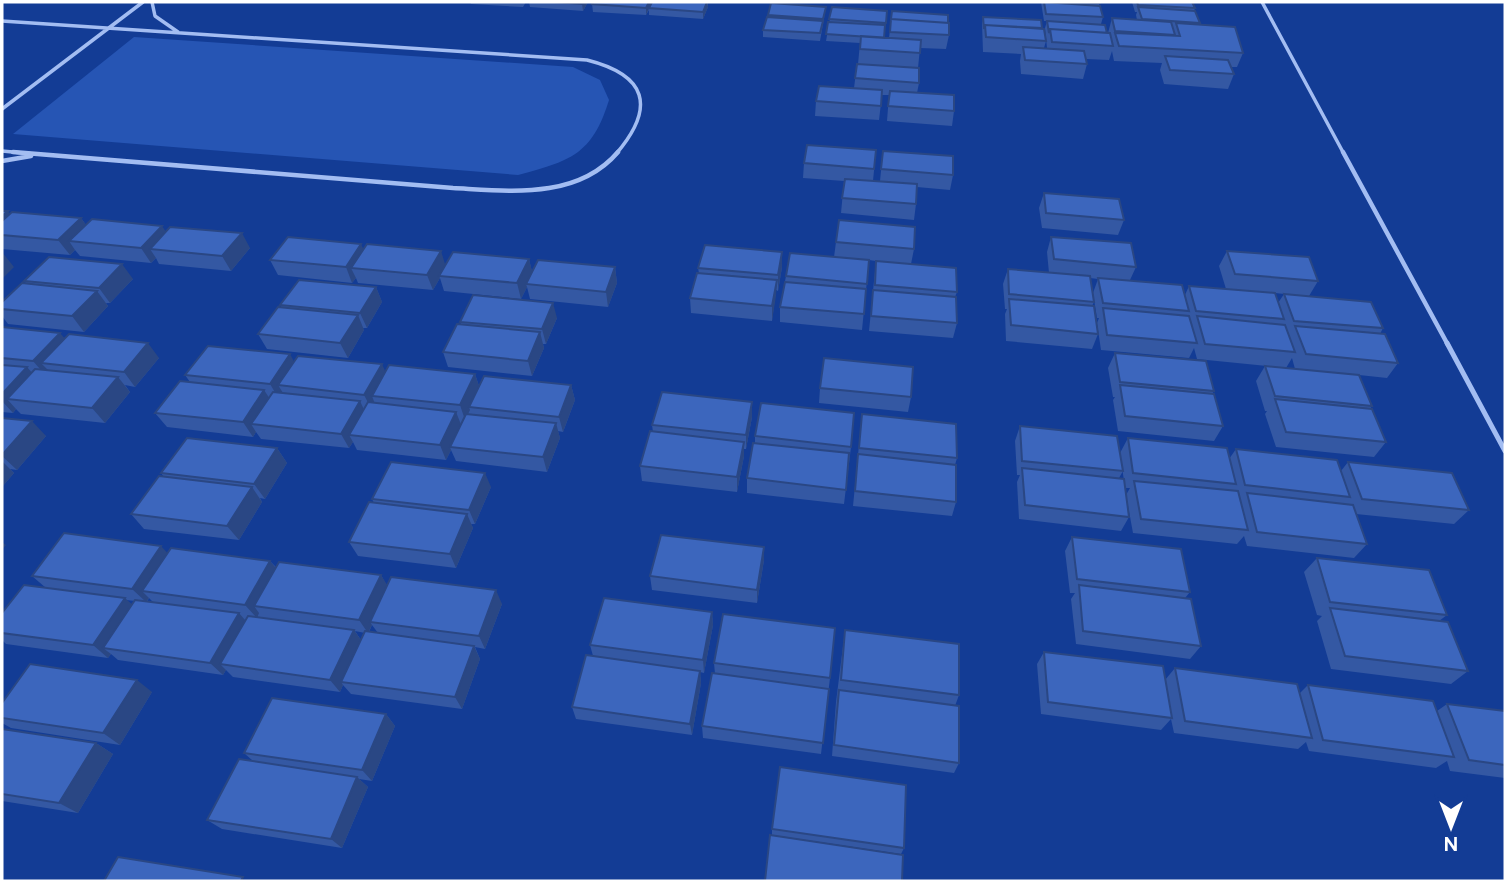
<svg xmlns="http://www.w3.org/2000/svg" width="1507" height="883" viewBox="0 0 1507 883" font-family="Figtree,sans-serif">
<rect width="100%" height="100%" fill="#133c95"/>
<path fill="#2655b4" d="M134 37 573 67 600 80 609 100C592 155 570 161 518 175L13 134Z"/>
<g fill="none" stroke-linecap="round" stroke-linejoin="round">
<path stroke="#a3bdf2" stroke-width="3.5" d="M152 2 155 16 178 32
M1262 2 1344 154
M2 21 587 60C646 75 657 106 616 154
M2 109 143 2
M2 151 34 154"/>
<path stroke="#a3bdf2" stroke-width="4.5" d="M13 152 453 188C510 191 577 200 618 152
M1343 152 1448 345
M2 161 31 156"/>
<path stroke="#a3bdf2" stroke-width="5" d="M1447 343 1505 451"/>
</g>
<path fill="#3458a3" fill-rule="evenodd" d="M470 2H526L523 7 471 4Z
M529 2H588L583 11 530 7Z
M593 2H708V7L703 19 649 15V10L646 15 593 12 592 4Z
M1041 2H1100L1099 5 1103 17 1101 24 1108 33 1112 18 1137 20 1136 15 1137 12H1135L1132 2H1192L1195 8 1194 11 1200 23V24L1243 53 1237 67H1231L1234 74 1228 89 1164 84 1160 70 1162 63 1114 61 1112 51 1109 60 1086 59 1087 64 1083 79 1021 74 1020 61 1021 54 983 52 982 24 983 17 1042 28 1046 41 1044 48H1047L1045 28 1047 21H1044Z
M826 7 820 41 763 37V30L768 15Z
M832 7 887 11 884 38H889L892 11 949 35 946 49 920 48 918 68 858 64 860 43 826 41Z
M857 64 919 83 917 93 954 111 952 126 887 121 889 95H882L879 120 815 116 816 101 854 88Z
M876 150 873 181H880L883 151 953 175 950 190 917 187 916 204 914 220 841 213 844 181 803 178 804 163Z
M1044 193 1124 220 1118 235 1042 228 1039 208Z
M2 211 10 214 81 218 86 225 166 231 250 248 231 271 159 264 156 258 151 263 80 256 75 250 70 255 2 249Z
M1051 237 1136 267 1130 280 1185 295 1189 286 1226 289 1219 266 1227 251 1318 281 1309 296 1383 328 1380 334 1398 363 1387 378 1359 375 1372 406 1370 409 1386 442 1374 457 1276 447 1265 414 1267 411H1265L1256 381 1265 366 1295 369 1292 358 1286 368 1197 359 1194 348 1189 358 1101 350 1097 323 1099 318H1097L1093 293 1098 279 1090 278 1094 302 1092 306 1098 334 1092 349 1006 341 1005 314 1007 309H1005L1003 284 1008 269 1049 273 1047 252ZM1275 293 1284 294 1278 303Z
M836 242 914 249 911 264 957 292 955 297 957 323 953 338 869 331 876 261 869 260 862 330 780 322V307L786 276 834 257Z
M364 249 446 265 529 259 532 272 615 267 617 283 608 307 530 299 527 287 521 299 444 291 440 278 433 290 358 283 356 278 352 283 278 275 270 260Z
M782 252V267L778 291 776 290 772 321 691 313 690 298 699 273 698 268Z
M133 279 110 303H106L108 306 84 332 8 324 2 316V302L27 284 24 281Z
M376 287 382 302 367 328H363L364 330 348 358 267 349 258 334 282 308 280 305Z
M557 318 546 344H543L544 348 532 376 448 367 443 352 461 324 460 322Z
M2 327 65 338 159 358 135 387 125 385 130 392 105 423 21 414 16 409 13 413 2 412Z
M1115 353 1214 391 1212 394 1223 426 1214 441 1118 431 1113 400 1115 397H1113L1108 368Z
M294 362 385 372 475 374 479 386 571 385 575 400 563 432 558 431 560 438 547 472 456 461 451 450 446 460 357 450 353 442 349 448 261 439 256 432 253 437 167 427 155 413 190 382 185 375Z
M820 388 911 397 908 412 819 403Z
M862 414 957 458 955 465 956 502 952 516 853 506Z
M752 417 746 449H744V456L737 492 642 481 640 466 653 432 652 425Z
M2 418 46 436 17 470 10 469 14 473 2 487Z
M1020 426 1123 471 1119 478 1129 517 1121 531 1019 519 1017 482 1020 475H1017L1015 441Z
M755 436 851 447 844 504 747 493V478L755 444Z
M1128 438 1229 459 1236 449 1341 471 1348 462 1469 510 1454 524 1356 514 1367 544 1354 558 1247 546 1244 536 1237 544 1133 533 1126 495 1130 488H1125L1120 453Z
M277 448 287 463 265 499 260 498 262 502 239 540 144 529 131 514 164 477 161 473Z
M491 487 475 524H471L473 528 456 568 358 556 349 542 374 503 372 499Z
M1072 537 1190 592 1185 598 1201 646 1190 659 1076 644 1071 599 1075 593H1070L1065 551Z
M764 547V560L757 603 652 590 650 576Z
M168 553 270 561 276 567 381 575 387 586 502 604 485 649 475 647 480 659 462 709 351 694 343 685 340 692 233 677 226 670 223 675 118 660 111 654 108 658 6 644 2 640V613L46 588 32 576ZM149 598 154 603 147 602ZM126 600 135 601 132 605ZM372 625 378 633 369 632ZM355 631 365 633 361 640Z
M1317 558 1447 615 1439 621 1468 671 1451 684 1331 669 1317 621 1322 616 1317 615 1304 572Z
M712 612 713 625 704 673 700 672 701 683 692 735 576 719 572 707 593 656 590 645Z
M845 630 959 695 955 706 959 763 954 773 832 756 836 702Z
M1044 652 1165 680 1175 668 1300 693 1308 685 1437 711 1447 704 1505 711V778L1450 771 1447 761 1436 768 1309 751 1306 742 1298 749 1174 733 1171 719 1161 730 1041 714 1037 664Z
M714 663 830 678 821 754 703 738 702 726 715 674Z
M152 692 120 745 11 728 2 723V718Z
M386 714 395 726 372 781 359 779 368 787 342 848 222 829 207 820 253 761 244 753Z
M2 729 96 743 113 754 78 813 2 801Z
M772 829 904 848 901 854 772 835Z"/>
<path fill="#2a4784" d="M583 2H588L583 11 582 4Z
M649 2H652L646 15V8Z
M707 2 708 7 703 19V12Z
M8 211 19 226 2 235V216Z
M81 218 92 233 69 241 75 250 70 255 58 240Z
M162 226 172 241 150 249 156 258 151 263 141 248Z
M242 233 250 248 231 271 222 256Z
M361 244 368 259 351 268 356 278 352 283 346 267Z
M441 251 446 267 439 276 440 278 433 290 427 275Z
M2 252 14 267 2 279Z
M782 252V267L778 291V275Z
M529 259 533 275 526 284 527 287 521 299 517 283Z
M122 264 133 279 110 303 99 288Z
M615 267 617 283 608 307 606 292Z
M777 280 776 296 772 321V306Z
M376 287 382 302 367 328 360 313Z
M97 291 108 306 84 332 72 316Z
M553 303 557 318 546 344 542 329Z
M358 315 364 330 348 358 340 343Z
M540 332 544 348 532 376 528 361Z
M60 333 73 348 41 363 50 372 46 376 33 361Z
M148 343 159 358 135 387 124 372Z
M290 354 298 369 278 385 283 393 279 399 270 384Z
M382 364 389 380 372 396 375 404 372 410 364 395Z
M27 367 40 382 7 399 16 409 13 413 2 401V394Z
M475 374 480 389 469 407 470 410 465 420 460 405Z
M118 377 130 392 105 423 92 408Z
M571 385 575 400 563 432 559 417Z
M264 390 274 405 251 424 256 432 253 437 243 422Z
M360 401 367 416 349 435 353 442 349 448 341 434Z
M752 402V417L746 449V435Z
M456 412 462 427 450 447 451 450 446 460 440 445Z
M32 421 46 436 17 470 2 456Z
M556 423 560 438 547 472 543 457Z
M744 442V456L737 492V477Z
M277 448 287 463 265 499 254 484Z
M2 461 14 473 2 487Z
M485 473 491 487 475 524 469 510Z
M252 487 262 502 239 540 227 526Z
M467 514 473 528 456 568 450 554Z
M2 542 6 545 2 550Z
M161 546 174 560 142 591 149 598 146 602 132 589Z
M764 547V560L757 603V590Z
M270 561 281 574 254 606 259 613 257 618 245 605Z
M381 575 389 588 370 622 372 625 368 633 359 620Z
M496 590 502 604 485 649 479 636Z
M125 598 139 611 103 648 111 654 108 658 93 645Z
M712 612 713 625 704 673 703 660Z
M239 613 251 627 220 664 226 670 223 675 210 663Z
M354 630 363 643 341 682 343 685 340 692 330 680Z
M474 646 480 659 462 709 455 697Z
M700 671 701 683 692 735 690 724Z
M137 680 152 692 120 745 103 733Z
M386 714 395 726 372 781 362 770Z
M96 743 113 754 78 813 59 803Z
M357 777 368 787 342 848 331 839Z"/>
<path fill="#3c66bd" stroke="#2a4784" stroke-width="2" d="M555 2H583L582 4Z
M593 2H649L646 8 592 4Z
M652 2H707L703 12 649 8Z
M1044 2 1100 6 1103 17 1046 14Z
M1074 2H1100V3Z
M1137 2H1192L1195 8 1138 5Z
M771 3 826 7 823 19 768 15Z
M832 7 887 11 886 23 829 19Z
M1138 7 1195 11 1200 23 1142 19Z
M892 11 948 15V23L891 19Z
M767 17 823 21 820 33 763 30Z
M983 17 1041 20 1042 28 985 25 984 29Z
M1112 18 1171 22 1175 35 1115 31Z
M891 19 949 23V35L890 32Z
M1047 21 1105 25 1107 33 1050 29 1049 33Z
M828 22 885 25 884 38 826 34Z
M1176 23 1235 27 1243 53 1119 46 1115 33 1180 36Z
M985 25 1044 29 1046 41 986 37Z
M1050 29 1110 33 1113 46 1052 42Z
M861 36 921 40 920 53 860 49Z
M1023 47 1084 51 1087 64 1025 60Z
M1165 56 1228 60 1234 74 1170 70Z
M857 64 919 68V83L855 78Z
M819 86 882 90 881 106 816 101Z
M890 91 954 95V111L888 106Z
M807 145 876 150 874 169 804 163Z
M883 151 953 156V175L881 169Z
M845 179 917 184 916 204 842 198Z
M1044 193 1119 199 1124 220 1046 213Z
M2 211H8L2 216Z
M12 212 81 218 58 240 2 235V221Z
M92 219 162 226 141 248 69 241Z
M839 220 915 227 914 249 836 242Z
M170 227 242 233 222 256 150 249Z
M288 237 361 244 346 267 270 260Z
M1051 237 1131 243 1136 267 1054 259Z
M367 244 441 251 427 275 351 268Z
M705 245 782 252 778 275 698 268Z
M1227 251 1309 257 1318 281 1235 274Z
M453 252 529 259 517 283 439 276Z
M790 253 869 260 867 284 786 276Z
M49 257 122 264 99 288 24 281Z
M538 260 615 267 606 292 526 284Z
M876 261 956 268 957 292 875 285Z
M1008 269 1090 276 1094 302 1009 294Z
M697 273 777 280 772 306 690 298Z
M1098 278 1182 285 1189 311 1103 303Z
M299 280 376 287 360 313 280 305Z
M785 282 866 289 864 314 780 307Z
M22 283 97 291 72 316 2 309V302Z
M1189 286 1275 293 1284 319 1196 311Z
M873 290 956 297 957 323 871 316Z
M1284 294 1371 302 1383 328 1294 321Z
M473 295 553 303 542 329 460 322Z
M1009 299 1094 306 1098 334 1011 325Z
M278 307 358 315 340 343 258 334Z
M1103 308 1189 316 1197 343 1107 335Z
M1197 316 1285 325 1295 352 1205 344Z
M457 324 540 332 528 361 443 352Z
M1295 326 1385 334 1398 363 1306 354Z
M2 327 60 333 33 361 2 358Z
M69 334 148 343 124 372 41 363Z
M208 346 290 354 270 384 185 375Z
M1115 353 1206 361 1214 391 1120 382Z
M298 356 382 364 364 395 278 385Z
M824 358 913 367 911 397 820 388Z
M2 365 27 367 2 394Z
M389 365 475 374 460 405 372 396Z
M1265 366 1359 375 1372 406 1275 396Z
M35 369 118 377 92 408 7 399Z
M484 376 571 385 559 417 469 407Z
M180 381 264 390 243 422 155 413Z
M1120 385 1214 394 1223 426 1125 416Z
M273 392 360 401 341 434 251 424Z
M662 392 752 402 746 435 652 425Z
M1275 399 1372 409 1386 442 1286 432Z
M368 402 456 412 440 445 349 435Z
M761 403 854 413 851 447 755 436Z
M466 414 556 423 543 457 450 447Z
M862 414 956 424 957 458 859 448Z
M2 418 32 421 2 455Z
M1020 426 1117 436 1123 471 1022 461Z
M650 431 744 442 737 477 640 466Z
M187 438 277 448 254 484 161 473Z
M1128 438 1227 448 1236 484 1133 473Z
M753 443 849 453 846 490 747 478Z
M1236 449 1337 460 1350 497 1245 485Z
M858 454 956 465V502L855 491Z
M391 462 485 473 469 510 372 499Z
M1348 462 1452 473 1469 510 1362 499Z
M1022 468 1124 479 1129 517 1025 505Z
M159 476 252 487 227 526 131 514Z
M1134 481 1238 491 1248 530 1141 519Z
M1247 493 1353 505 1367 544 1257 532Z
M369 502 467 514 450 554 349 542Z
M64 533 161 546 132 589 32 576Z
M661 535 764 547 757 590 650 576Z
M1072 537 1181 549 1190 592 1077 579Z
M171 548 270 561 245 605 142 591Z
M1317 558 1429 570 1447 615 1330 602Z
M279 562 381 575 359 620 254 606Z
M391 577 496 590 479 636 370 622Z
M24 585 125 598 93 645 2 633V613Z
M1079 585 1191 599 1201 646 1083 631Z
M604 598 712 612 703 660 590 645Z
M135 600 239 613 210 663 103 648Z
M1330 608 1448 622 1468 671 1345 656Z
M723 614 835 628 830 678 714 663Z
M248 616 354 630 330 680 220 664Z
M845 630 959 644V695L841 680Z
M365 631 474 646 455 697 341 682Z
M1044 652 1163 666 1172 718 1048 702Z
M586 655 700 671 690 724 572 707Z
M30 664 137 680 103 733 2 718V703Z
M1175 668 1297 684 1312 738 1185 721Z
M712 673 829 689 823 743 702 726Z
M1308 685 1433 701 1454 757 1323 740Z
M839 690 959 706V763L834 745Z
M272 698 386 714 362 770 244 753Z
M1447 704 1505 711V765L1469 760Z
M2 729 96 743 59 803 2 794Z
M239 759 357 777 331 839 207 820Z
M780 767 906 785 904 848 772 829Z
M770 835 903 855 902 881H765Z
M118 857 243 877 241 881H104Z"/>
<rect width="1507" height="883" fill="none" stroke="#ffffff" stroke-width="7"/>
<g transform="translate(1451 827) rotate(180)" stroke="#133c95" stroke-width="5" paint-order="stroke">
<path d="M0-5L12 26L0 18L-12 26Z" fill="#ffffff"/>
<text y="-10" font-size="19" font-weight="bold" text-anchor="middle" fill="#ffffff">N</text>
</g>
</svg>
